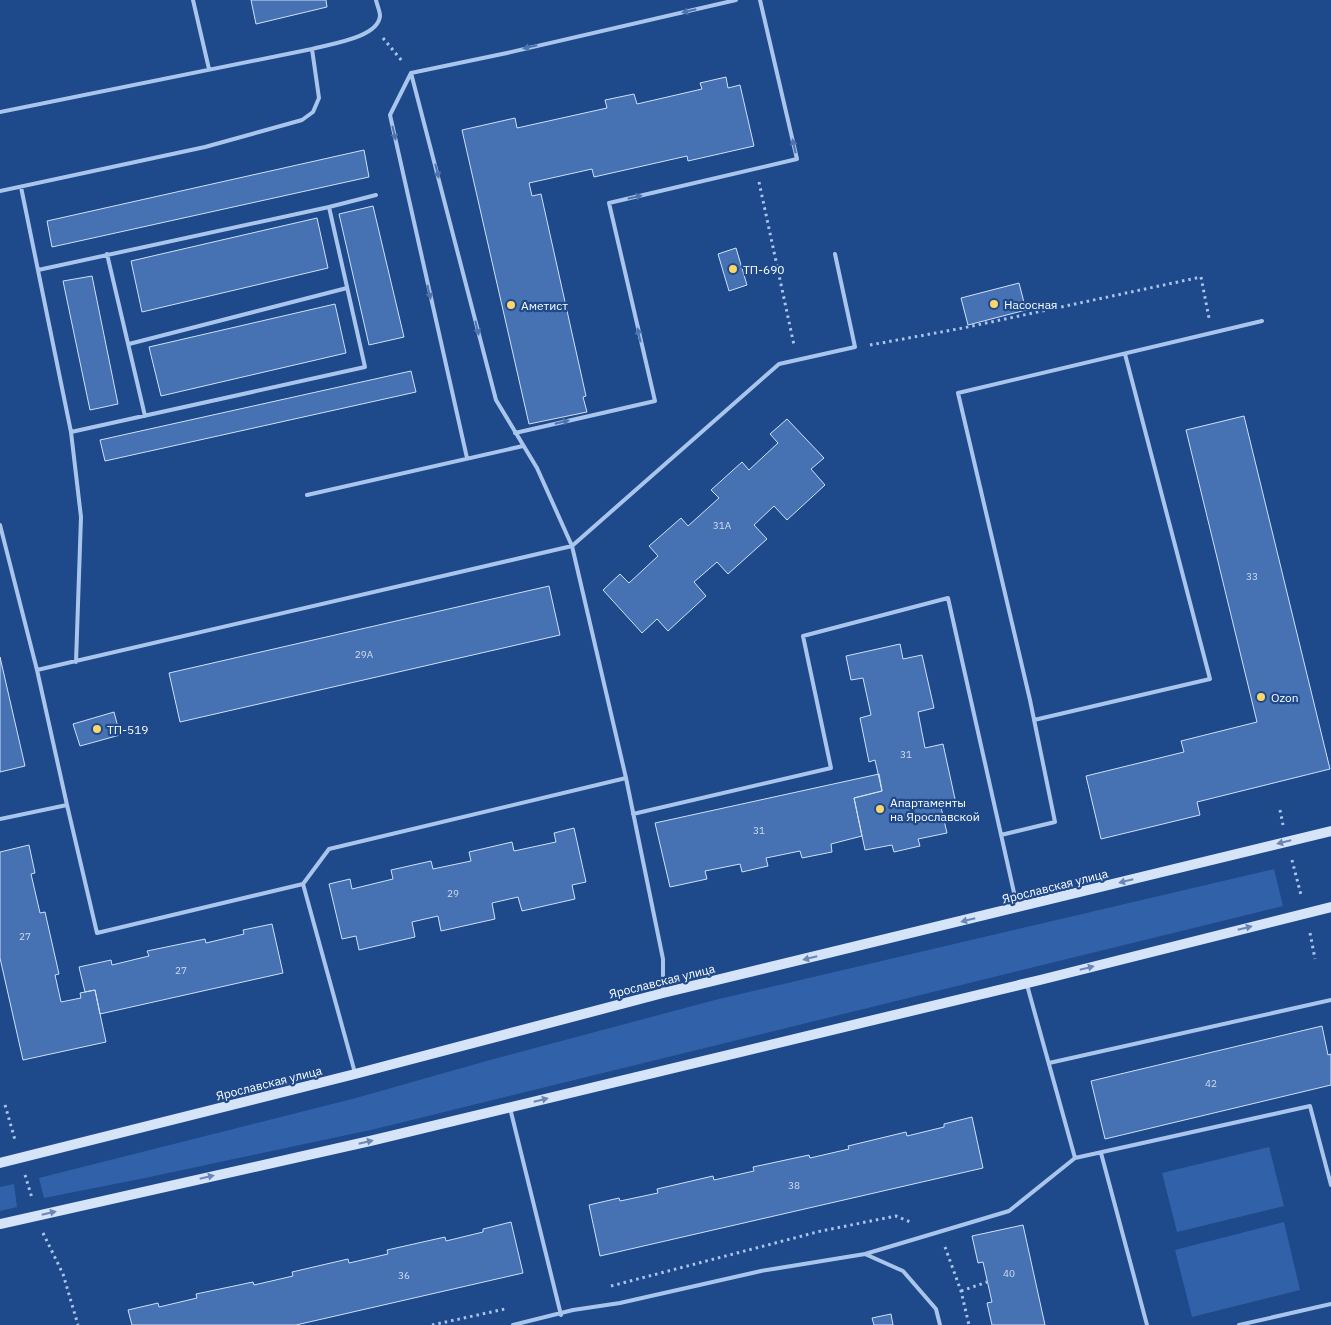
<svg xmlns="http://www.w3.org/2000/svg" width="1331" height="1325" viewBox="0 0 1331 1325" font-family="'IBM Plex Sans',sans-serif">
<rect width="100%" height="100%" fill="#1e498b"/>
<path fill="#3162a9" d="M1274 869 1283 906 375 1129 145 1178 44 1198 39 1178 356 1098 490 1060 715 1000Z
M1269 1147 1284 1206 1177 1232 1162 1173Z
M14 1184 17 1207 0 1211V1187Z
M1284 1222 1300 1290 1192 1317 1175 1250Z"/>
<path fill="#4672b3" stroke="#cfe0f9" d="M251 0H326L327 7 256 24Z
M726 77 728 88 740 85 754 146 688 161 687 156 594 177 592 169 529 183 532 196 541 194 586 396 583 397 587 412 529 424 462 130 515 118 517 128 607 108 605 100 634 94 637 104 702 89 700 83Z
M364 150 369 177 52 247 47 221Z
M373 206 404 337 369 345 339 214Z
M317 218 328 268 142 312 131 261Z
M736 248 747 285 729 291 718 254Z
M92 276 118 404 90 410 63 281Z
M1019 283 1026 310 968 325 961 298Z
M335 304 346 353 161 396 149 347Z
M411 371 416 392 105 461 100 440Z
M1244 416 1330 769 1197 802 1200 815 1101 839 1086 776 1184 752 1181 741 1257 722 1186 430Z
M787 419 824 458 811 469 825 485 787 520 774 506 754 525 767 539 728 574 717 562 694 582 706 596 668 631 657 619 642 633 603 590 620 574 629 583 658 556 649 546 681 518 688 526 719 498 711 490 742 462 749 470 778 443 770 434Z
M549 586 560 635 180 722 169 673Z
M900 644 903 659 922 655 934 708 918 712 925 748 943 744 955 799 940 803 947 833 918 839 920 846 894 852 892 845 865 850 854 798 882 791 875 760 869 762 860 718 871 715 863 678 851 680 846 656Z
M0 657 25 766 0 772Z
M114 712 120 735 80 746 73 724Z
M879 774 882 791 854 798 862 836 831 844 832 852 802 858 800 851 766 858 768 866 742 872 740 864 705 871 707 879 670 887 655 823Z
M574 828 586 882 572 885 575 899 522 911 518 897 492 903 495 919 441 931 438 916 412 922 415 937 359 950 356 936 342 939 329 884 350 879 352 889 393 879 391 870 431 861 433 869 471 861 469 852 512 842 514 851 556 842 554 833Z
M29 845 35 873 31 874 40 913 45 912 59 974 55 975 61 1002 81 998 80 993 95 990 106 1042 23 1060 0 958V852Z
M272 924 283 973 100 1014 95 990 85 992 79 967 111 960 112 965 149 956 147 951 205 939 206 943 244 934 243 930Z
M1322 1026 1328 1055 1331 1054V1085L1105 1139 1091 1081Z
M972 1117 983 1168 600 1256 589 1205 619 1198 620 1201 658 1193 657 1189 713 1176 714 1180 754 1171 753 1167 809 1155 810 1158 849 1149 848 1146 906 1132 907 1136 944 1127V1124Z
M511 1222 523 1273 296 1325H132L128 1310 158 1303 159 1307 197 1298 196 1294 253 1282 254 1285 293 1276 292 1272 348 1259 349 1263 388 1254 387 1250 445 1237 446 1241 483 1232V1229Z
M1023 1225 1045 1325H992L987 1303 992 1302 983 1262 978 1263 972 1236Z
M891 1314 893 1325H874L872 1318Z"/>
<g fill="none" stroke-linecap="round" stroke-linejoin="round">
<path stroke="#aac5ec" stroke-width="3" stroke-dasharray="2.5 4" stroke-linecap="butt" d="M383 38 402 61
M759 182 794 345
M870 345 963 328 1201 277 1209 318
M1280 810 1283 825
M1292 860 1301 895
M1310 933 1315 959
M5 1105 15 1140
M25 1175 32 1198
M43 1233 63 1274 78 1325
M945 1247 961 1291 969 1325
M611 1286 821 1231 896 1216 913 1223
M961 1291 987 1282
M432 1325 505 1309"/>
<path stroke="#aac5ec" stroke-width="4" d="M193 0 209 69
M312 49C329 44 378 38 380 16 380 11 377 5 376 0
M411 73 496 400 537 468 572 546 626 778 663 959V991
M411 73 390 115 467 458
M411 73 507 53 736 0
M0 112 312 49 319 98 313 112 302 120 205 147 0 191
M21 187 71 432 365 367 329 207 38 270
M329 207 376 195
M107 254 145 416
M129 344 347 288
M71 432 81 517 76 662
M515 433 655 401 609 203 797 159 760 0
M307 495 523 446
M0 525 37 670 67 805 0 819
M37 670 572 546 779 364 855 347 835 254
M1034 720 1210 679 1125 354
M67 805 97 933 303 884 355 1073
M633 814 831 768 803 636 948 598 1017 906
M1001 835 1055 822 1030 700 958 393 1262 321
M303 884 329 849 626 778
M1027 985 1075 1158
M1049 1063 1331 1000
M510 1108 561 1315
M1101 1153 1147 1325
M865 1254 1009 1211 1075 1158 1310 1106 1331 1185
M513 1325 573 1310 620 1303 761 1271 865 1254 903 1271 936 1309 940 1325
M1239 1325 1331 1304"/>
<path stroke="#d6e4f9" stroke-width="10" d="M0 1163 355 1074 663 993 1331 831
M0 1224 370 1141 1040 980 1331 907"/>
</g>
<defs><path id="oneway-solid" d="M-6-.8H1V-3.2L6.5 0L1 3.2V.8H-6Z" transform="scale(1.25)"/></defs>
<g fill="#4f74ad">
<use href="#oneway-solid" transform="translate(689 11) rotate(167)"/>
<use href="#oneway-solid" transform="translate(530 47) rotate(167)"/>
<use href="#oneway-solid" transform="translate(394 133) rotate(77)"/>
<use href="#oneway-solid" transform="translate(794 146) rotate(-103)"/>
<use href="#oneway-solid" transform="translate(437 171) rotate(76)"/>
<use href="#oneway-solid" transform="translate(635 197) rotate(-13)"/>
<use href="#oneway-solid" transform="translate(429 292) rotate(77)"/>
<use href="#oneway-solid" transform="translate(477 328) rotate(76)"/>
<use href="#oneway-solid" transform="translate(639 335) rotate(-103)"/>
<use href="#oneway-solid" transform="translate(562 422) rotate(-13)"/>
</g>
<g fill="#6887b7">
<use href="#oneway-solid" transform="translate(1284 842) rotate(166)"/>
<use href="#oneway-solid" transform="translate(1126 881) rotate(166)"/>
<use href="#oneway-solid" transform="translate(968 920) rotate(166)"/>
<use href="#oneway-solid" transform="translate(1245 928) rotate(-14)"/>
<use href="#oneway-solid" transform="translate(810 958) rotate(166)"/>
<use href="#oneway-solid" transform="translate(1087 968) rotate(-14)"/>
<use href="#oneway-solid" transform="translate(541 1100) rotate(-14)"/>
<use href="#oneway-solid" transform="translate(366 1142) rotate(-13)"/>
<use href="#oneway-solid" transform="translate(207 1177) rotate(-13)"/>
<use href="#oneway-solid" transform="translate(49 1213) rotate(-13)"/>
</g>
<g fill="#fbd769" stroke="#1e498b" stroke-width="2">
<circle cx="733" cy="269" r="5"/>
<circle cx="994" cy="304" r="5"/>
<circle cx="511" cy="305" r="5"/>
<circle cx="1261" cy="697" r="5"/>
<circle cx="97" cy="729" r="5"/>
<circle cx="880" cy="809" r="5"/>
</g>
<g text-anchor="middle" dominant-baseline="central" stroke-width="4.5" stroke-linejoin="round" paint-order="stroke">
<g font-size="10" fill="#d1dcec">
<text x="722" y="525">31А</text>
<text x="1252" y="576">33</text>
<text x="364" y="654">29А</text>
<text x="906" y="754">31</text>
<text x="759" y="830">31</text>
<text x="453" y="893">29</text>
<text x="25" y="936">27</text>
<text x="181" y="970">27</text>
<text x="1211" y="1083">42</text>
<text x="794" y="1185">38</text>
<text x="1009" y="1273">40</text>
<text x="404" y="1275">36</text>
</g>
<g font-size="12" fill="#fff" stroke="#1e498b" text-anchor="start">
<text x="743" y="269">ТП-690</text>
<text x="1004" y="304">Насосная</text>
<text x="521" y="305">Аметист</text>
<text x="1271" y="697">Ozon</text>
<text x="107" y="729">ТП-519</text>
<text x="890" y="802">Апартаменты<tspan x="890" dy="14">на Ярославской</tspan></text>
</g>
<g font-size="12" fill="#fff" stroke="#1e498b">
<text transform="translate(1055 886) rotate(-14)">Ярославская улица</text>
<text transform="translate(662 981) rotate(-14)">Ярославская улица</text>
<text transform="translate(269 1083) rotate(-14)">Ярославская улица</text>
</g>
</g>
</svg>
